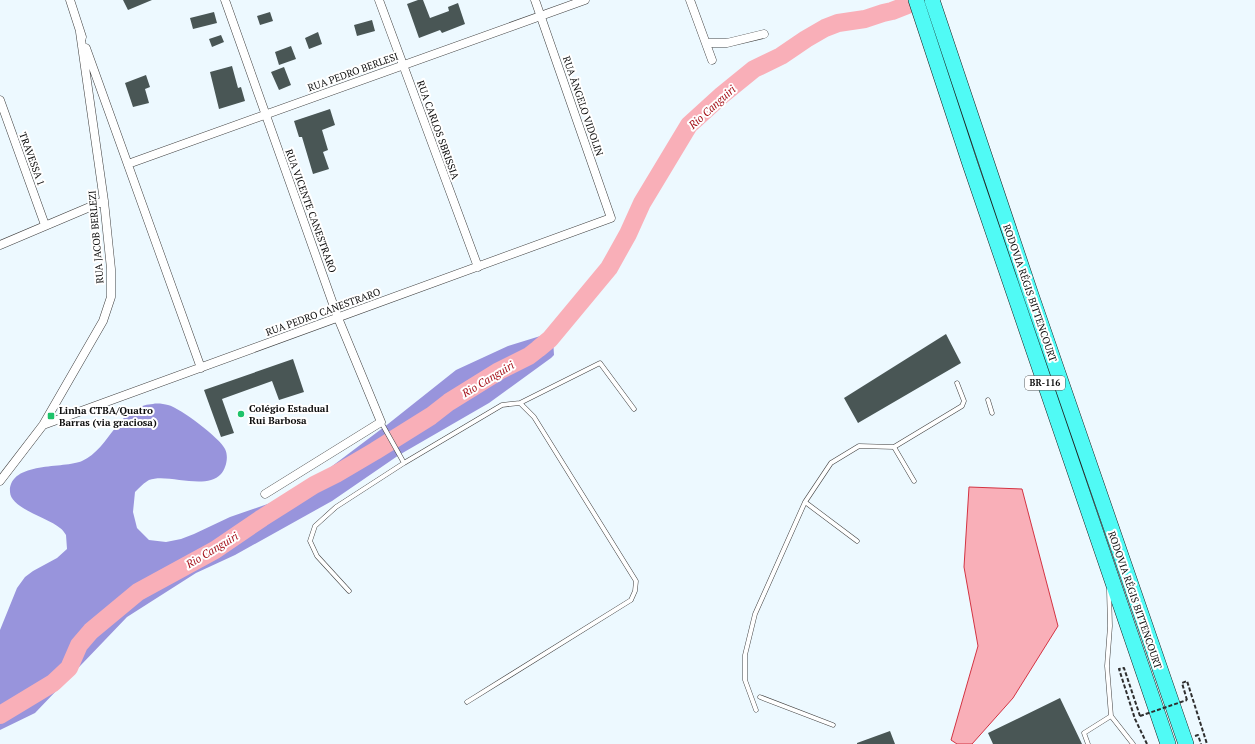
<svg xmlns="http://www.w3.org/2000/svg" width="1255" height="744" viewBox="0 0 1255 744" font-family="'PT Serif',serif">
<rect width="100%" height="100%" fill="#edf9ff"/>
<path fill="#9894dc" d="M550 333 553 339 554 355 551 358 489 403 399 455 332 501 235 555 196 573 127 617 35 713 0 730V630L17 588 25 577 33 571 57 558 67 549 66 535C64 532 63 530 60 528 49 518 11 509 10 492 9 461 64 469 82 461 111 448 117 406 153 404 157 403 164 404 168 405 180 408 220 438 225 449 229 457 226 468 221 474 205 491 168 473 149 480 145 482 139 488 135 492L133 512 137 528 149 540 166 542 181 539 194 534 230 517 279 500 294 493 311 482 388 424 456 370 508 346Z"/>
<path fill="#f9afb8" stroke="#d33342" d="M969 487 1022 489 1058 626 1013 698 972 744H957L951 740 978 646 964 567Z"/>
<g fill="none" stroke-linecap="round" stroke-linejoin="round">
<path stroke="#f9afb8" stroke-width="18" d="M0 715 53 683 69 668 79 645 91 631 138 592 215 550 262 518 314 485 336 474 375 451 431 416 449 402 499 371 529 356 538 349 550 339 609 268 628 234 642 203 689 125 722 95 754 69 781 56 806 39 825 28 838 23 865 19 883 13 892 11 920 0"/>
</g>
<path fill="#495655" d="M123 0H152L128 10Z
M418 0H423L430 18 449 11 448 7 458 3 465 24 442 33 440 30 419 38 407 4Z
M214 12 217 23 193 29 190 18Z
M270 12 273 21 260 25 257 16Z
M372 20 375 31 357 36 354 25Z
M318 32 322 44 309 49 305 38Z
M221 35 224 42 212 47 209 39Z
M291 46 296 59 279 65 275 52Z
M232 66 238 88 241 87 245 101 219 109 210 72Z
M284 67 291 85 279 90 271 72Z
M146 75 150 87 145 89 149 103 133 107 125 83Z
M330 109 335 125 322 130 328 150 323 152 329 169 313 174 302 137H299L294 121Z
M946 334 961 363 858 423 844 398Z
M293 359 304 392 279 400 272 381 222 399 234 433 221 437 204 390Z
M1060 698 1082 744H993L988 733Z
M890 731 895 744H857V743Z"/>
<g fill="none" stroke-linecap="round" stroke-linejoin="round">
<g stroke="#404040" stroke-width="5">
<path id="service" d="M988 400 992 413
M520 403 600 363 634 409
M381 422 404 463
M914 481 894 447 962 406 964 401 957 383
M805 502 857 541
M1109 590 1110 626 1107 666 1111 716 1133 744
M349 591 317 556 310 541 315 526 336 507 404 463 502 405 520 403 534 417 636 581 635 591 631 600 467 702
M760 697 833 725
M756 710 745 680V655L755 614 805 502 831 463 859 446 894 447
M1088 744 1084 733 1111 716"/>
</g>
<g stroke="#404040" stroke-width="9">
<path id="minor" d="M70 0 82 37
M225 0 338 318 381 422 265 494
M379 0 478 267
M690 0 712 60
M706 43H727L764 34
M86 48 201 368
M0 100 45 225
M128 164 585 0
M0 245 104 201
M43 425 611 218 535 0
M0 481 43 425 103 321 111 297V269L104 201 80 32"/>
</g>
<g stroke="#1e1e1e" stroke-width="16">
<path id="motorway" d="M916 0 970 164 1168 744
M932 0 1031 295 1186 744"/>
</g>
<path stroke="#2f2f2f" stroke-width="2" stroke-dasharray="4 2" stroke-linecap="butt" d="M1187 700 1182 683 1187 681 1207 744
M1140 716 1124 668 1119 669 1135 719 1147 744
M1195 736 1198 735 1201 744"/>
<use href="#service" stroke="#fff" stroke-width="4"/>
<use href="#minor" stroke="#fff" stroke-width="8"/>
<use href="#motorway" stroke="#50faf5" stroke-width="15"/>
<path stroke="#2f2f2f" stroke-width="2" stroke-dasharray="4 2" stroke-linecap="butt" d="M1140 716 1187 700"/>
</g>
<g fill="#1fc36b" stroke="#fff" stroke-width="1.5">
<circle cx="241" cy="414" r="4"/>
<rect x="47" y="412" width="8" height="8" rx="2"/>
</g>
<g text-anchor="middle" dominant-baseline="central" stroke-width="4" stroke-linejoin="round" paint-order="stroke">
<rect fill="#fff" stroke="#565656" stroke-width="1" x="1025" y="376" width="40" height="14" rx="3"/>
<g font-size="9" font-weight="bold" fill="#0d0d0d">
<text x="1045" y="383">BR-116</text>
</g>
<g font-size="10" fill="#0d0d0d" stroke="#fff">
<text transform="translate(353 72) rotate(-20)">RUA PEDRO BERLESI</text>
<text transform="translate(583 106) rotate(71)">RUA ÂNGELO VIDOLIN</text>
<text transform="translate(438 130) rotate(70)">RUA CARLOS SBRISSIA</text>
<text transform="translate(32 159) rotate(70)">TRAVESSA 1</text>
<text transform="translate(311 211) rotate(70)">RUA VICENTE CANESTRARO</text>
<text transform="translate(96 237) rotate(-95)">RUA JACOB BERLEZI</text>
<text transform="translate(1030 293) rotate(71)">RODOVIA RÉGIS BITTENCOURT</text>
<text transform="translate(323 312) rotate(-20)">RUA PEDRO CANESTRARO</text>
<text transform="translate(1135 600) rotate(71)">RODOVIA RÉGIS BITTENCOURT</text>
</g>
<g font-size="10" font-weight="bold" fill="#0d0d0d" stroke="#fff" text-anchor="start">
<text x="249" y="408">Colégio Estadual<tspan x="249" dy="12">Rui Barbosa</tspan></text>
<text x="59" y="410">Linha CTBA/Quatro<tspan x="59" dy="12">Barras (via graciosa)</tspan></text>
</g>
<g font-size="11" font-style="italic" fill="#a41119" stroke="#fff">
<text transform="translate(712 107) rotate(-42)">Rio Canguiri</text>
<text transform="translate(488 379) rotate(-31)">Rio Canguiri</text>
<text transform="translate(212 550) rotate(-31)">Rio Canguiri</text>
</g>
</g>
</svg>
